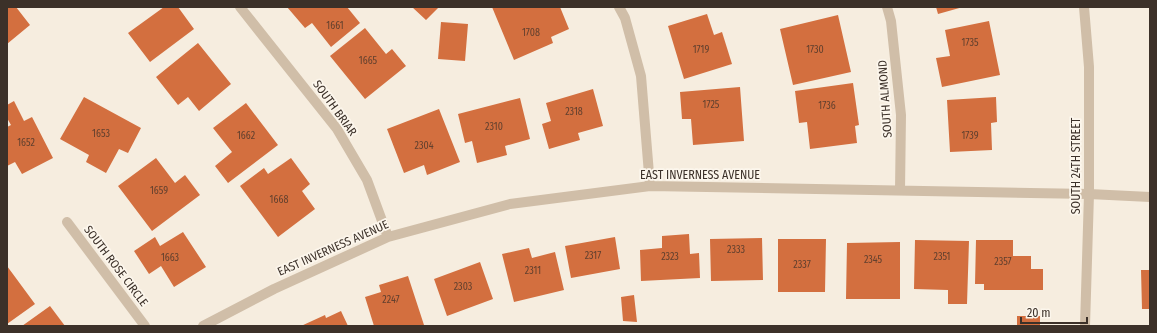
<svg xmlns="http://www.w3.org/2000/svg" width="1157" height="333" viewBox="0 0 1157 333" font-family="'Fira Sans Condensed',sans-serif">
<rect width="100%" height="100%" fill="#f6eddf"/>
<path fill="#d36f3f" d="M7 7H16L30 25 7 44Z
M164 7H178L194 29 150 62 128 33Z
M287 7H347L360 23 331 47 312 23 305 28Z
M412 7H439L426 20Z
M492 7H560L569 29 551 37 553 43 514 60Z
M936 7H963L938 14Z
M707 14 714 35 722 32 732 64 684 79 668 26Z
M838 15 851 72 793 85 780 29Z
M989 21 1000 75 942 87 936 58 950 56 945 30Z
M441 22 468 24 465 61 438 59Z
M365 28 386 54 392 49 406 66 365 99 330 56Z
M198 43 231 84 199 111 188 97 178 105 156 77Z
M853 83 859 125 855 126 857 143 810 149 807 122 799 123 795 91Z
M740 87 744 141 693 145 691 119H682L680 92Z
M593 89 603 126 578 133 580 140 549 149 542 124 551 121 546 103Z
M84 97 141 128 128 153 119 149 106 173 86 162 89 155 60 139Z
M996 97 997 122 991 123 992 150 950 152 947 100Z
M520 98 530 139 505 146 507 155 477 163 472 141 465 143 458 114Z
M14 101 24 121 32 117 53 158 22 174 15 162 7 166V127L11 125 7 118V105Z
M246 103 278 145 228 183 215 166 232 152 213 128Z
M439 109 460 162 427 175 424 165 404 173 387 129Z
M156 158 175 183 185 175 200 195 152 231 118 186Z
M291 158 310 184 302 191 315 209 278 237 240 186 264 168 268 174Z
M183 232 206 267 174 287 161 266 149 274 134 251 155 237 160 246Z
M689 234 690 254 699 253 700 278 641 281 640 250 662 248V236Z
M615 237 620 269 571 278 565 246Z
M762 238 763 280 711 281 710 239Z
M778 239H826L825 292H778Z
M915 240 969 241 967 304H948V290L914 289Z
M976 240H1013V256H1031V269H1043V290H984V284H975Z
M900 242V299H846L847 243Z
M529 248 532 258 555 252 564 290 514 302 502 254Z
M480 262 493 299 447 316 434 279Z
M7 266 35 304 7 324Z
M1141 270H1150V309H1142Z
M408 276 424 325 421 326H374L365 297 381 292 379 285Z
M634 295 637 322 623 321 621 297Z
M50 306 65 326H22Z
M341 311 348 326H301L325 315 326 318Z
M1017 316H1040V326H1017Z"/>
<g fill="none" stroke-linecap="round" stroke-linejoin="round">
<path stroke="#d0bea8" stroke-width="10" d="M240 7 337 129 367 180 388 237
M619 7 625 18 641 76 650 186
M887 7 891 21 901 115 900 190
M67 222 145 326
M203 326 274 289 388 237 510 204 650 186 1089 194 1150 197"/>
<path stroke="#d0bea8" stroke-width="10" d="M1084 7 1089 67V194L1085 326"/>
</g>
<g text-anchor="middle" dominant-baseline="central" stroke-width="3.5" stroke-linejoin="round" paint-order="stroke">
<g font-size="10" fill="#62402e">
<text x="335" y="26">1661</text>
<text x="531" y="33">1708</text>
<text x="970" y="43">1735</text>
<text x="701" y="50">1719</text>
<text x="815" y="50">1730</text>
<text x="368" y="61">1665</text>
<text x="711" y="105">1725</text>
<text x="827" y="106">1736</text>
<text x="574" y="112">2318</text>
<text x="494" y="127">2310</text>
<text x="101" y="134">1653</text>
<text x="246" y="136">1662</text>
<text x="970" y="136">1739</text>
<text x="26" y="143">1652</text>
<text x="424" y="146">2304</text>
<text x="159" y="191">1659</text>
<text x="279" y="200">1668</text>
<text x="736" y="250">2333</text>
<text x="593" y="256">2317</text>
<text x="670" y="257">2323</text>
<text x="942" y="257">2351</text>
<text x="170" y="258">1663</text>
<text x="873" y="260">2345</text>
<text x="1003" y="262">2357</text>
<text x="802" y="265">2337</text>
<text x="533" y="271">2311</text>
<text x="463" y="287">2303</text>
<text x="391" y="300">2247</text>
</g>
<g font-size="12" fill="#3c3129" stroke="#fcf6ec">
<text transform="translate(885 99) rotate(-94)">SOUTH ALMOND</text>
<text transform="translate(335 108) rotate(54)">SOUTH BRIAR</text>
<text transform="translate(1076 166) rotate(-90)">SOUTH 24TH STREET</text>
<text x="700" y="175">EAST INVERNESS AVENUE</text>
<text transform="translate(333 248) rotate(-24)">EAST INVERNESS AVENUE</text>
<text transform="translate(116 266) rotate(53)">SOUTH ROSE CIRCLE</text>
</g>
</g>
<rect width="1157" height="333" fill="none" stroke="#3c3129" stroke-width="16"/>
<path d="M1021 317v6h66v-6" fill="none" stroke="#3c3129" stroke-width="2"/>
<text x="1027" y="317" font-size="12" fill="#3c3129" stroke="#fcf6ec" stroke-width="3" paint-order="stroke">20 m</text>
</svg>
